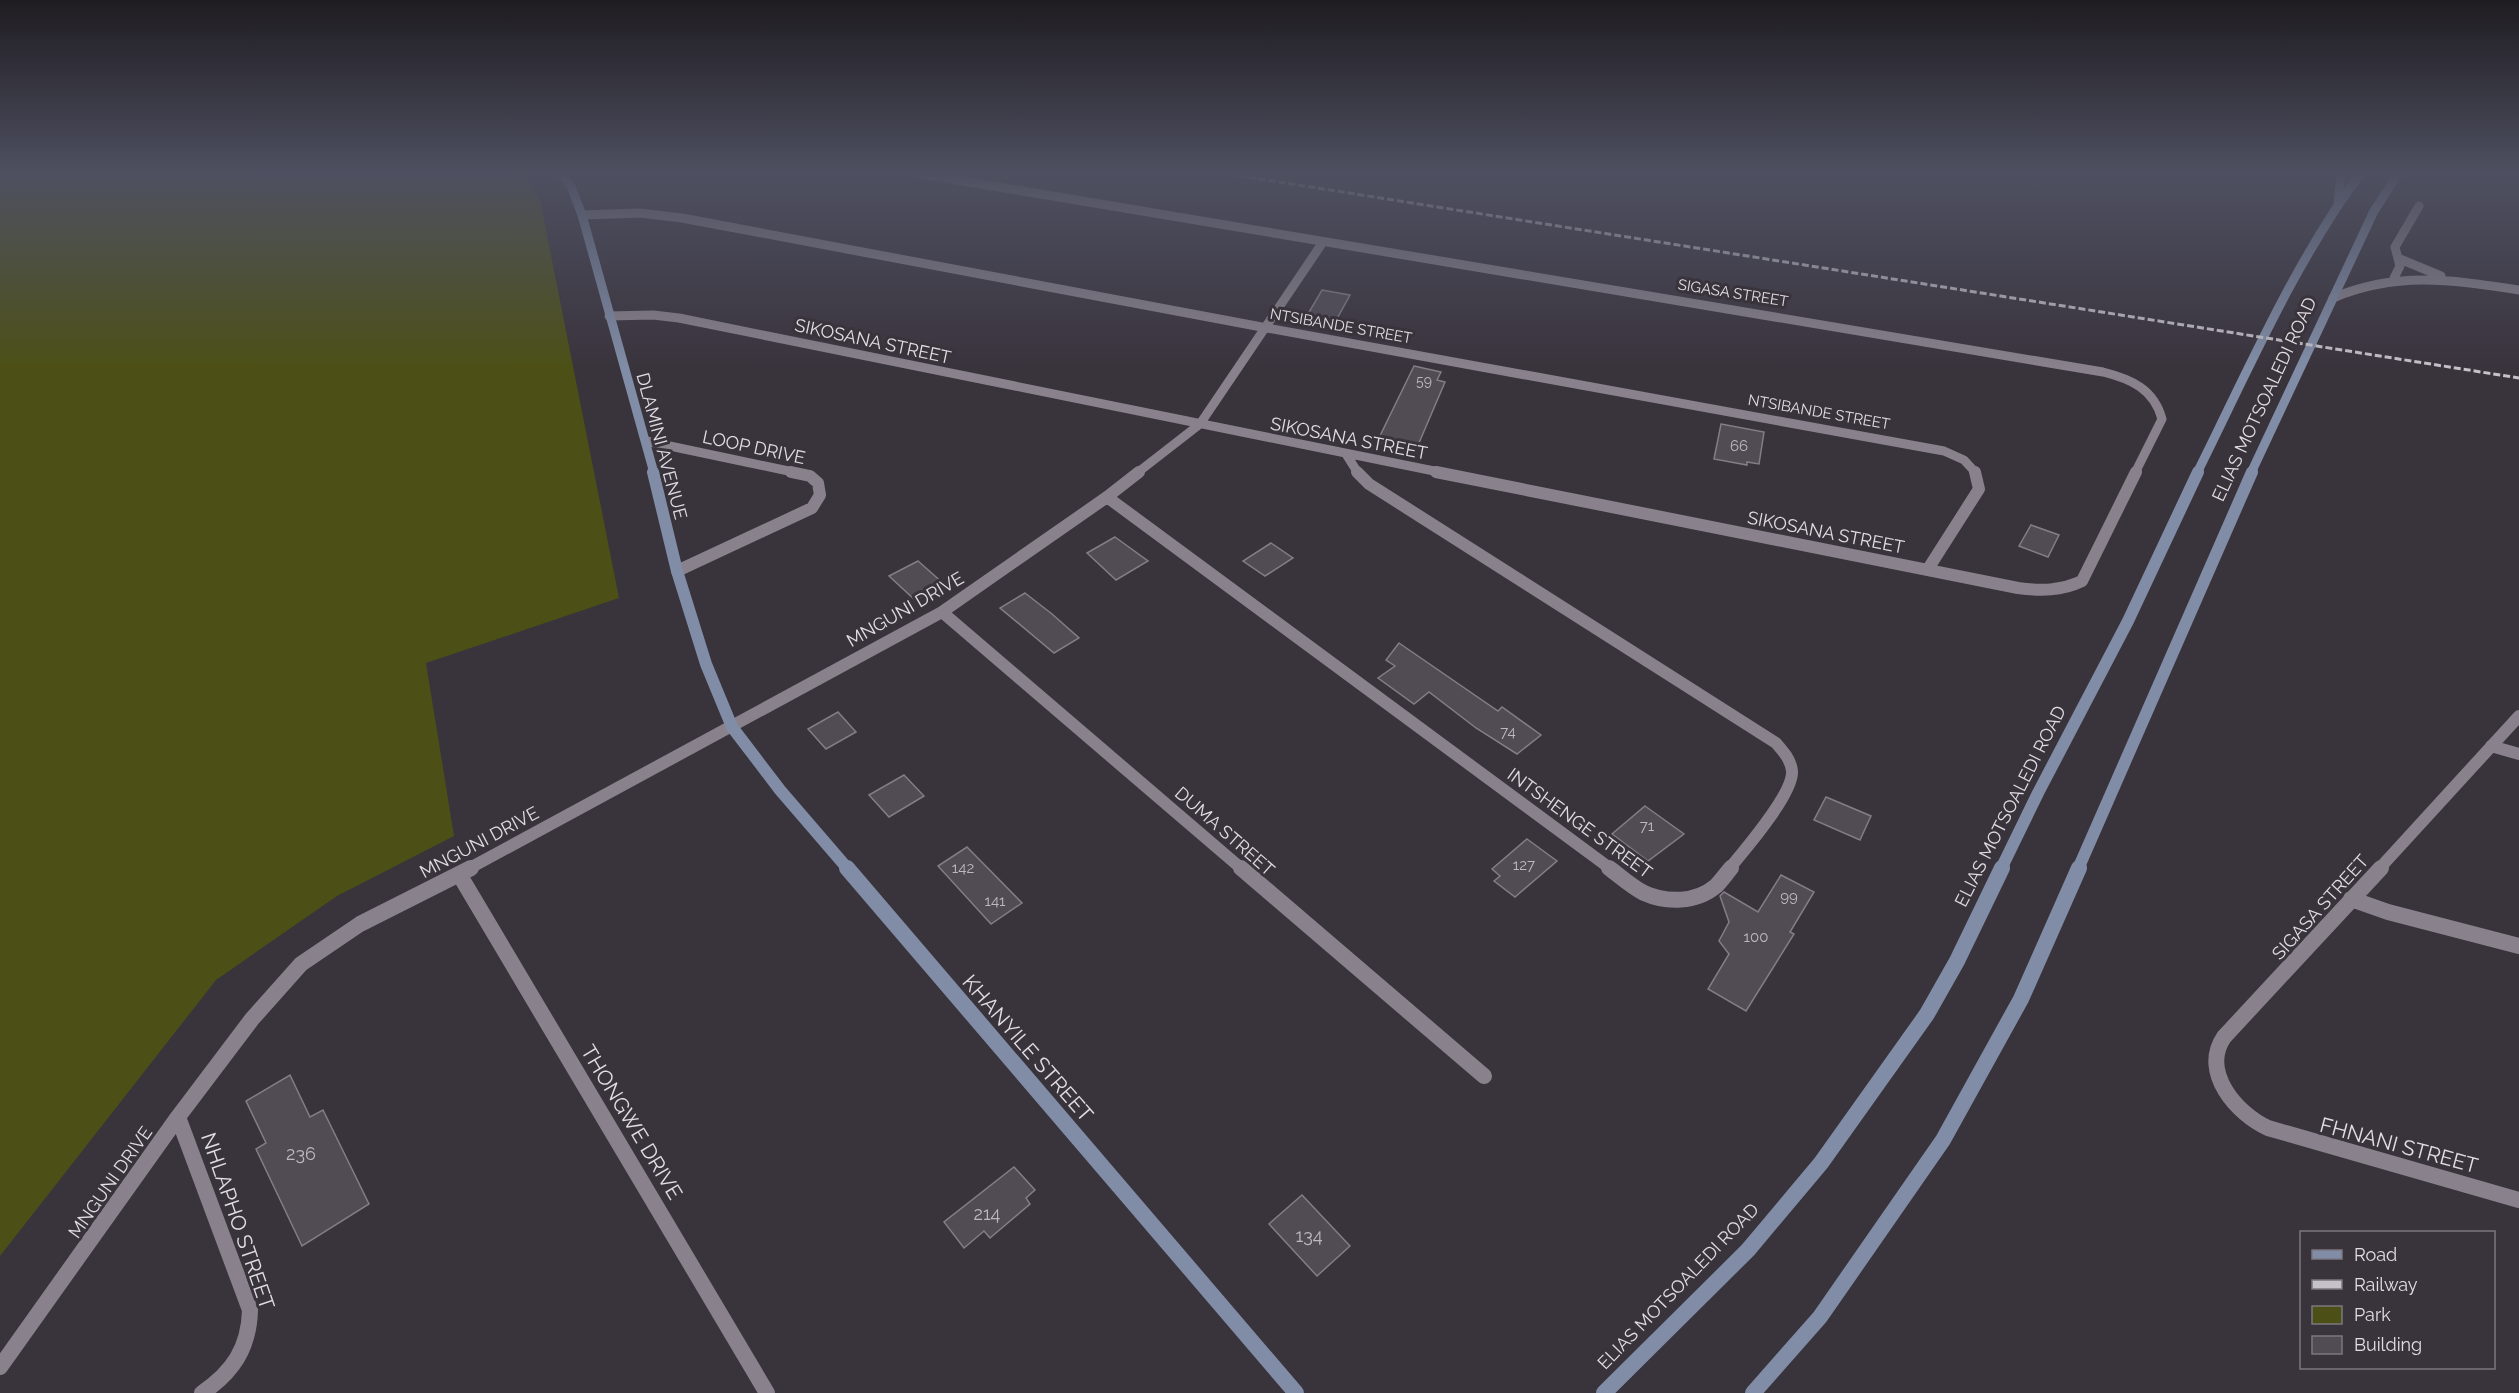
<svg xmlns="http://www.w3.org/2000/svg" width="2519" height="1393" viewBox="0 0 2519 1393" font-family="Raleway,sans-serif">
<rect width="100%" height="100%" fill="#39333c"/>
<path fill="#4c5016" d="M0 174H523L540 200 619 598 426 663 454 836 337 896 216 980 0 1256Z"/>
<path fill="#514b54" stroke="#847d88" stroke-width="1.5" d="M1322 290 1350 295 1334 324 1305 319Z
M1414 366 1441 372 1437 380 1445 382 1416 450 1377 442Z
M1721 424 1764 432 1759 464 1747 462V465L1714 459Z
M2031 525 2059 535 2048 557 2019 546Z
M1115 537 1148 561 1116 580 1087 553Z
M1271 543 1293 558 1265 576 1243 561Z
M918 561 944 584 915 600 889 576Z
M1025 593 1052 614 1079 638 1054 653 1000 608Z
M1399 643 1498 711 1502 707 1541 735 1517 754 1476 728 1429 692 1414 704 1378 678 1395 666 1386 660Z
M838 712 856 732 826 749 808 729Z
M904 775 924 796 889 817 869 795Z
M1826 797 1871 816 1860 840 1814 820Z
M1645 806 1684 834 1648 861 1612 834Z
M1527 839 1557 861 1515 897 1494 881 1500 876 1492 869Z
M967 847 1022 903 991 924 938 866Z
M1781 875 1814 892 1790 932 1794 934 1746 1011 1708 989 1729 954 1719 941 1729 922 1720 896 1724 892 1758 912Z
M290 1075 310 1117 323 1110 369 1204 302 1246 256 1149 266 1143 246 1101Z
M1014 1167 1035 1190 1026 1198 1030 1204 990 1238 984 1231 964 1248 944 1222Z
M1302 1195 1350 1246 1317 1276 1269 1224Z"/>
<g fill="none" stroke-linecap="round" stroke-linejoin="round">
<path stroke="#89828c" stroke-width="9" d="M2400 259 2441 276
M2394 278 2400 266 2395 247 2419 206
M2333 298C2397 271 2452 280 2519 290"/>
<path stroke="#89828c" stroke-width="9" d="M921 174 2103 372C2131 379 2154 389 2162 419L2135 473
M582 215 640 213 682 218 1267 328 1944 451 1964 460 1976 473
M609 316 653 315 679 318 1444 473
M646 441 798 473
M1346 454 1358 473
M1137 473 1200 424 1323 242"/>
<path stroke="#89828c" stroke-width="12" d="M1357 472 1369 484 1776 743C1783 751 1791 760 1792 771 1794 793 1744 851 1729 869
M1436 472 2018 588C2041 591 2061 591 2082 581L2136 472
M1107 497 1611 869
M1928 569 1979 489 1975 472
M677 571 812 508 820 495 818 483 810 476 791 472
M942 612 1242 869
M2491 746 2519 754
M468 869 942 612 1107 497 1139 472
M2379 869 2519 716"/>
<path stroke="#89828c" stroke-width="16" d="M1241 868 1484 1076
M1609 868C1620 876 1632 887 1644 893 1666 903 1696 903 1716 886 1721 881 1726 874 1731 868
M2381 868 2224 1037C2200 1072 2237 1114 2268 1128L2519 1200
M459 874 767 1393
M2351 899 2388 912 2519 946
M178 1117 250 1310C249 1348 233 1372 202 1393
M0 1367 178 1117 252 1019 301 964 360 924 471 868"/>
<path stroke="#818da6" stroke-width="9" d="M561 174 570 184 582 215 654 473
M2338 203 2341 174
M2197 473C2247 373 2293 265 2360 174
M2251 473 2374 211 2398 174"/>
<path stroke="#818da6" stroke-width="12" d="M653 472 677 571 706 664 732 727 780 790 848 869
M2001 869 2038 793 2128 621 2198 472
M2078 869 2252 472"/>
<path stroke="#818da6" stroke-width="16" d="M847 868 1296 1393
M1604 1393 1748 1250 1821 1163 1927 1014 1957 961 2002 868
M1753 1393 1820 1317 1943 1140 2021 999 2079 868"/>
<path stroke="#c6c2c9" stroke-width="3" stroke-dasharray="7 3" stroke-linecap="butt" d="M1229 174 2519 378"/>
</g>
<linearGradient id="sky" x2="0" y2="1"><stop stop-color="#1f1c21"/><stop offset="0.47" stop-color="#4e5061"/><stop offset="1" stop-color="#4e5061" stop-opacity="0"/></linearGradient>
<rect width="2519" height="369" fill="url(#sky)"/>
<g text-anchor="middle" dominant-baseline="central" stroke-width="6" stroke-linejoin="round" paint-order="stroke">
<g font-size="14" fill="#bdb8bf">
<text x="1424" y="381">59</text>
</g>
<g font-size="15" fill="#e1dde3" stroke="#39333c">
<text transform="translate(1733 293) rotate(9)">SIGASA STREET</text>
<text transform="translate(1341 326) rotate(10)">NTSIBANDE STREET</text>
<text transform="translate(1819 412) rotate(10)">NTSIBANDE STREET</text>
</g>
<g font-size="15" fill="#bdb8bf">
<text x="1739" y="446">66</text>
<text x="1508" y="732">74</text>
<text x="1647" y="826">71</text>
<text x="1524" y="865">127</text>
<text x="963" y="868">142</text>
<text x="1789" y="897">99</text>
<text x="995" y="901">141</text>
<text x="1756" y="937">100</text>
</g>
<g font-size="18" fill="#e1dde3" stroke="#39333c">
<text transform="translate(873 341) rotate(12)">SIKOSANA STREET</text>
<text transform="translate(2264 399) rotate(-65)">ELIAS MOTSOALEDI ROAD</text>
<text transform="translate(1349 438) rotate(11)">SIKOSANA STREET</text>
<text transform="translate(662 446) rotate(75)">DLAMINI AVENUE</text>
<text transform="translate(754 447) rotate(12)">LOOP DRIVE</text>
<text transform="translate(1826 532) rotate(11)">SIKOSANA STREET</text>
<text transform="translate(905 609) rotate(-30)">MNGUNI DRIVE</text>
<text transform="translate(2010 806) rotate(-63)">ELIAS MOTSOALEDI ROAD</text>
<text transform="translate(1580 823) rotate(36)">INTSHENGE STREET</text>
<text transform="translate(1225 831) rotate(41)">DUMA STREET</text>
<text transform="translate(479 842) rotate(-28)">MNGUNI DRIVE</text>
<text transform="translate(2320 907) rotate(-48)">SIGASA STREET</text>
<text transform="translate(110 1182) rotate(-55)">MNGUNI DRIVE</text>
<text transform="translate(1678 1286) rotate(-46)">ELIAS MOTSOALEDI ROAD</text>
</g>
<g font-size="18" fill="#bdb8bf">
<text x="301" y="1153">236</text>
<text x="987" y="1213">214</text>
<text x="1309" y="1235">134</text>
</g>
<g font-size="21" fill="#e1dde3" stroke="#39333c">
<text transform="translate(1028 1048) rotate(49)">KHANYILE STREET</text>
<text transform="translate(632 1122) rotate(59)">THONGWE DRIVE</text>
<text transform="translate(2399 1145) rotate(15)">FHNANI STREET</text>
<text transform="translate(238 1221) rotate(71)">NHLAPHO STREET</text>
</g>
</g>
<rect x="2300" y="1231" width="195" height="138" fill="#39333c" stroke="#7c777f" stroke-width="1.5"/>
<rect x="2312" y="1250" width="30" height="9" fill="#818da6" stroke="#7c777f" stroke-width="1.5"/>
<text x="2354" y="1261" font-size="18" fill="#e1dde3">Road</text>
<rect x="2312" y="1280" width="30" height="9" fill="#c6c2c9" stroke="#7c777f" stroke-width="1.5"/>
<text x="2354" y="1291" font-size="18" fill="#e1dde3">Railway</text>
<rect x="2312" y="1306" width="30" height="18" fill="#4c5016" stroke="#7c777f" stroke-width="1.5"/>
<text x="2354" y="1321" font-size="18" fill="#e1dde3">Park</text>
<rect x="2312" y="1336" width="30" height="18" fill="#514b54" stroke="#7c777f" stroke-width="1.5"/>
<text x="2354" y="1351" font-size="18" fill="#e1dde3">Building</text>
</svg>
